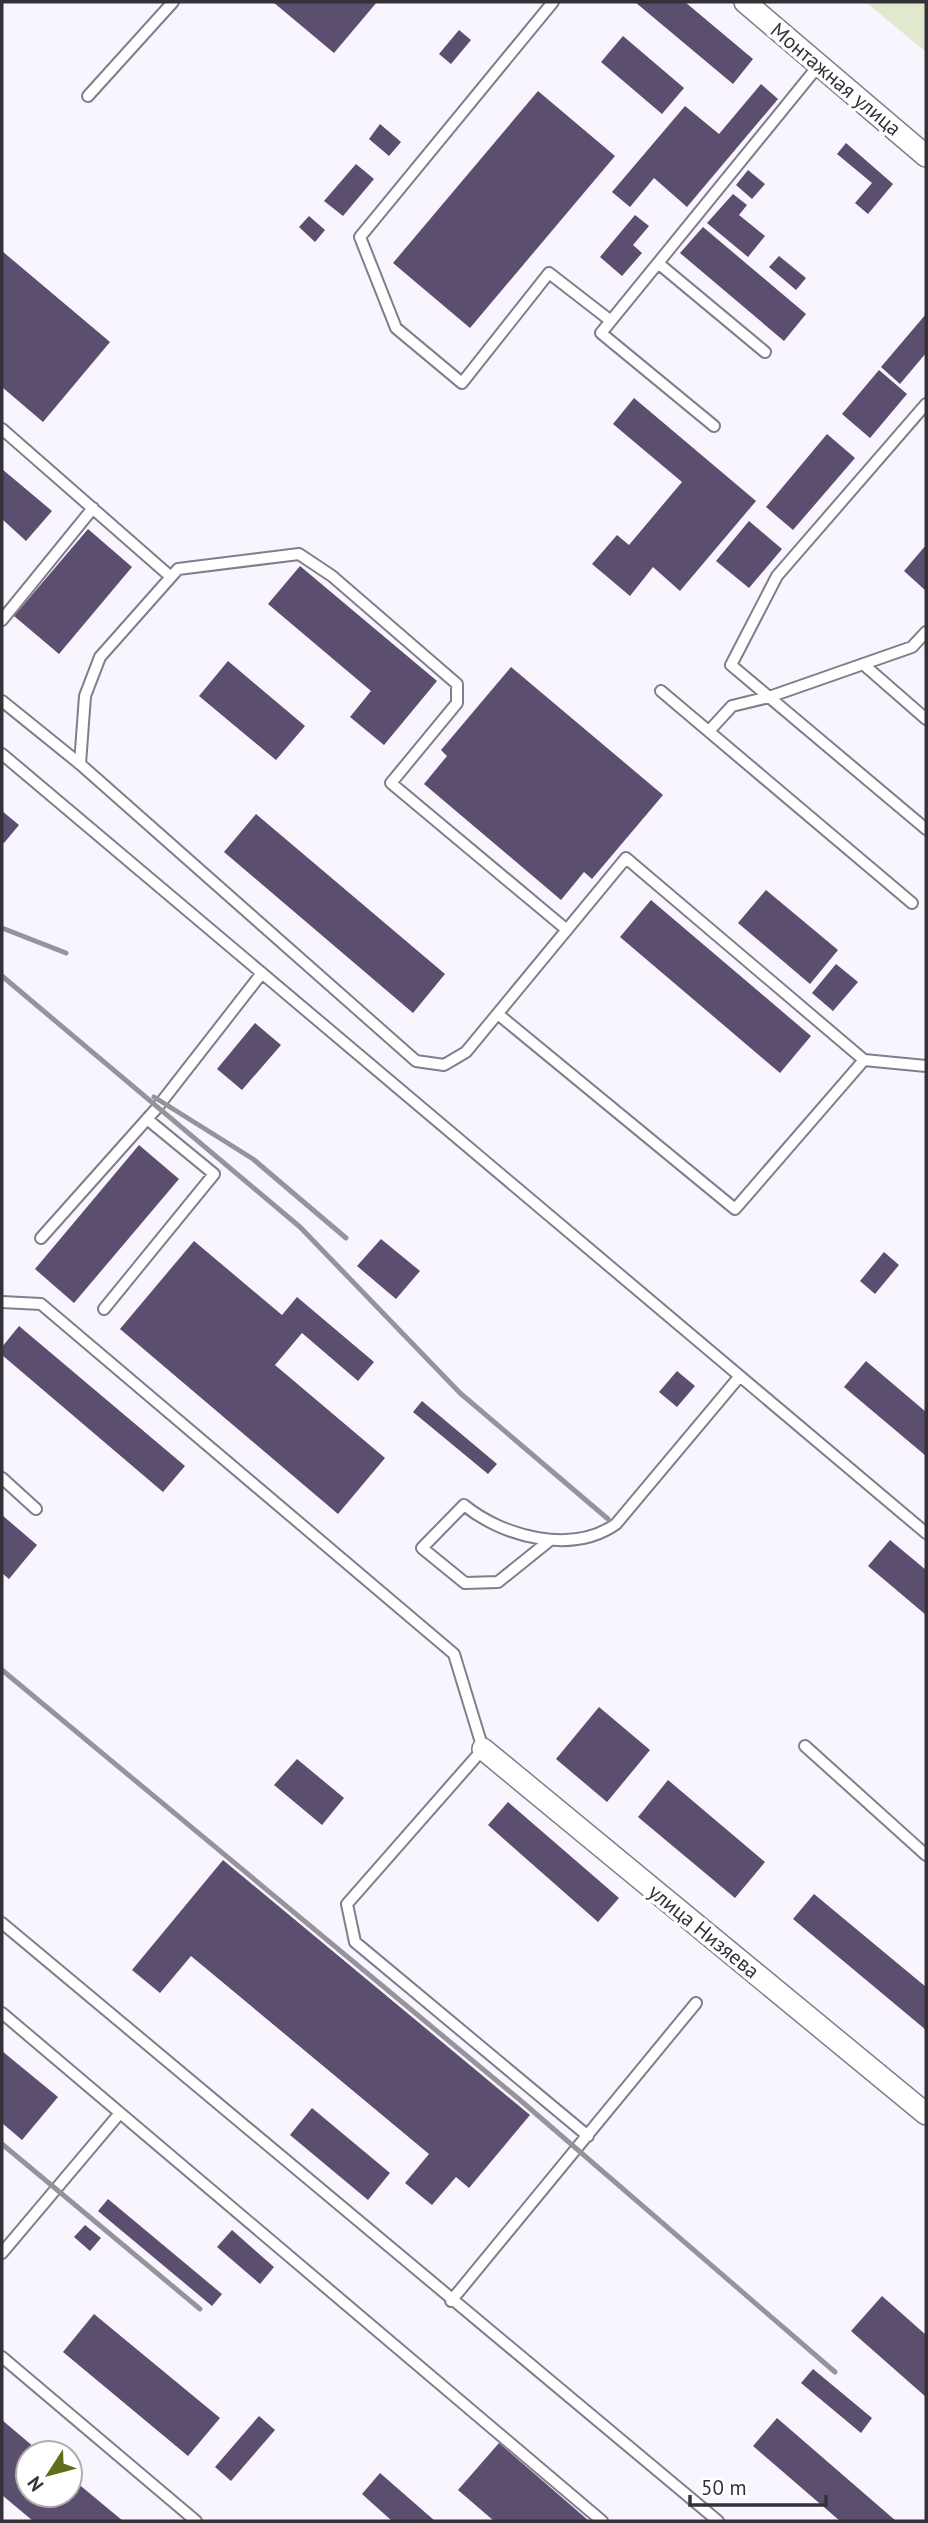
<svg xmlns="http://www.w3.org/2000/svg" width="928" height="2523" viewBox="0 0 928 2523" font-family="'PT Sans',sans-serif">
<rect width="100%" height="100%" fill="#f8f5fe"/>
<path fill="#e0e8cd" d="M866 2H926V52Z"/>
<path fill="#5b4e6e" d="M273 2H377L334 53Z
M635 2H685L753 59 733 84Z
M459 30 471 40 451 64 439 54Z
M623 36 684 88 662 114 601 62Z
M761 84 778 99 687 207 654 178 630 207 612 192 685 106 719 134Z
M538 91 615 156 470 328 393 263Z
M380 124 401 142 389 156 369 139Z
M846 143 893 184 868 214 855 203 872 183 837 154Z
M356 164 374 179 343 216 324 201Z
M748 170 765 184 752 199 736 185Z
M733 194 747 205 739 215 765 236 748 257 707 223Z
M635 215 649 226 633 245 642 253 622 276 600 257Z
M309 216 325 230 315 242 299 227Z
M703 227 806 314 784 341 680 253Z
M2 251 110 342 43 422 2 387Z
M779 256 806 278 796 290 769 267Z
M926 314V353L900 384 881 367Z
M879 370 907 394 870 438 842 414Z
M634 398 756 501 680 591 653 567 630 596 592 564 617 535 629 545 682 482 613 424Z
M827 434 855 458 793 530 766 507Z
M2 469 52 511 26 541 2 519Z
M749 521 782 549 749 588 716 561Z
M88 529 132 567 59 654 14 616Z
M926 545V591L904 571Z
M300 566 437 681 384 745 350 717 371 691 268 604Z
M228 661 305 726 276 760 199 696Z
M511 667 663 795 592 879 584 872 561 900 424 784 447 756 441 750Z
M2 811 19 825 4 843 2 842Z
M256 814 445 974 413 1013 224 852Z
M766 890 838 950 810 984 738 923Z
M651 900 811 1036 780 1073 620 937Z
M836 964 858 982 833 1011 812 993Z
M255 1023 281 1045 242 1090 217 1069Z
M139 1145 179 1179 74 1303 35 1269Z
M381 1239 420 1271 396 1299 357 1266Z
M194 1241 282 1315 297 1297 374 1362 358 1381 302 1333 275 1365 385 1458 338 1514 120 1329Z
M884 1252 899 1265 875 1294 860 1281Z
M19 1326 185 1466 163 1492 2 1355V1347Z
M866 1361 926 1412V1456L844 1387Z
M677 1371 695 1386 677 1407 659 1392Z
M422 1401 497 1464 488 1474 413 1412Z
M2 1515 37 1545 9 1579 2 1573Z
M890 1540 926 1570V1615L868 1566Z
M599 1707 650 1750 607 1802 556 1759Z
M297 1759 344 1798 322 1825 274 1785Z
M668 1780 765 1862 735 1898 638 1817Z
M508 1802 619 1898 598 1922 488 1825Z
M223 1860 530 2115 469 2188 456 2177 432 2205 405 2183 429 2154 191 1956 160 1993 132 1970Z
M814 1894 926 1987V2030L793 1919Z
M2 2051 58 2097 22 2140 2 2123Z
M312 2108 390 2173 368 2200 290 2135Z
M108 2199 222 2294 212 2306 98 2211Z
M85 2225 101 2238 90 2251 74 2237Z
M232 2230 274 2267 260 2284 217 2247Z
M882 2296 926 2335V2397L851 2331Z
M94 2314 220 2418 188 2456 63 2352Z
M813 2369 872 2418 861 2433 801 2383Z
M259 2416 275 2430 231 2481 215 2467Z
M777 2418 896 2521H840L753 2446Z
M2 2420 41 2453H28V2495H70V2477L123 2521H33L2 2495Z
M499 2443 589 2521H494L458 2490Z
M380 2473 435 2521H392L362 2494Z"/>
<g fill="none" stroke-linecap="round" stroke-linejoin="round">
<g stroke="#827d8a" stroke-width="14">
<path id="lane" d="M553 2 360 237 396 328 462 383 549 273 611 321
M88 96 173 2
M658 263 601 333 714 426
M765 352 658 263 819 65
M926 404 777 576 731 665 926 829
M2 429 171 577
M2 620 93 508
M863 664 926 719
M661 691 912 903
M2 701 80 764 416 1061 444 1065 466 1052 626 858 864 1060
M709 731 732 706 769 697 912 647 926 632
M2 754 926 1533
M80 764 85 696 100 657 178 569 299 554 332 576 457 684V703L391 783 567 930
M499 1015 735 1209 864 1060 926 1066
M41 1238 156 1109 262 973
M2 1302 41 1304 454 1654 483 1749 347 1904 355 1942 588 2136
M104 1309 214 1174 147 1119
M2 1478 36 1509
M549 1541 498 1582 465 1583 422 1548 464 1505C503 1537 572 1555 616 1524L740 1376
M805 1746 926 1855
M2 1923 718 2521
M2 2013 602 2521
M2 2253 120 2113
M451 2301 696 2003
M2 2357 196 2521"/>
</g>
<g stroke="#827d8a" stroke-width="24">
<path id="street" d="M745 2 926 156
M483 1749 926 2114"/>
</g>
<use href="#lane" stroke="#fff" stroke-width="10"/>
<use href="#street" stroke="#fff" stroke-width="21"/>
<path stroke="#96949b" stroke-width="5" d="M2 928 66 953
M2 976 300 1227 460 1393 608 1519
M154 1097 253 1159 346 1238
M2 1670 520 2100 835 2372
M2 2144 200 2309"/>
</g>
<g text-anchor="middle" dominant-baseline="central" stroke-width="7" stroke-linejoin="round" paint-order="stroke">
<g font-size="21" fill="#343238" stroke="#fff">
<text transform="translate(836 79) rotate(40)">Монтажная улица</text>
<text transform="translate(704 1931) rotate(39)">улица Низяева</text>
</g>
</g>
<rect width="928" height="2523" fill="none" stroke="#343238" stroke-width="7"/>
<g transform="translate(49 2474) rotate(234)"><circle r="33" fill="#ffffff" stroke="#aeadaf" stroke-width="2"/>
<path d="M0-5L12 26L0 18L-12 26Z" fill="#5e6f1b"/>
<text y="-10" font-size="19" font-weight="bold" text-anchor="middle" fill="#343238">N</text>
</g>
<path d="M690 2495v10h136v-10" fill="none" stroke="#343238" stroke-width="3.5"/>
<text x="701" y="2495" font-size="21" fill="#343238" stroke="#ffffff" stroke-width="5" paint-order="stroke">50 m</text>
</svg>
